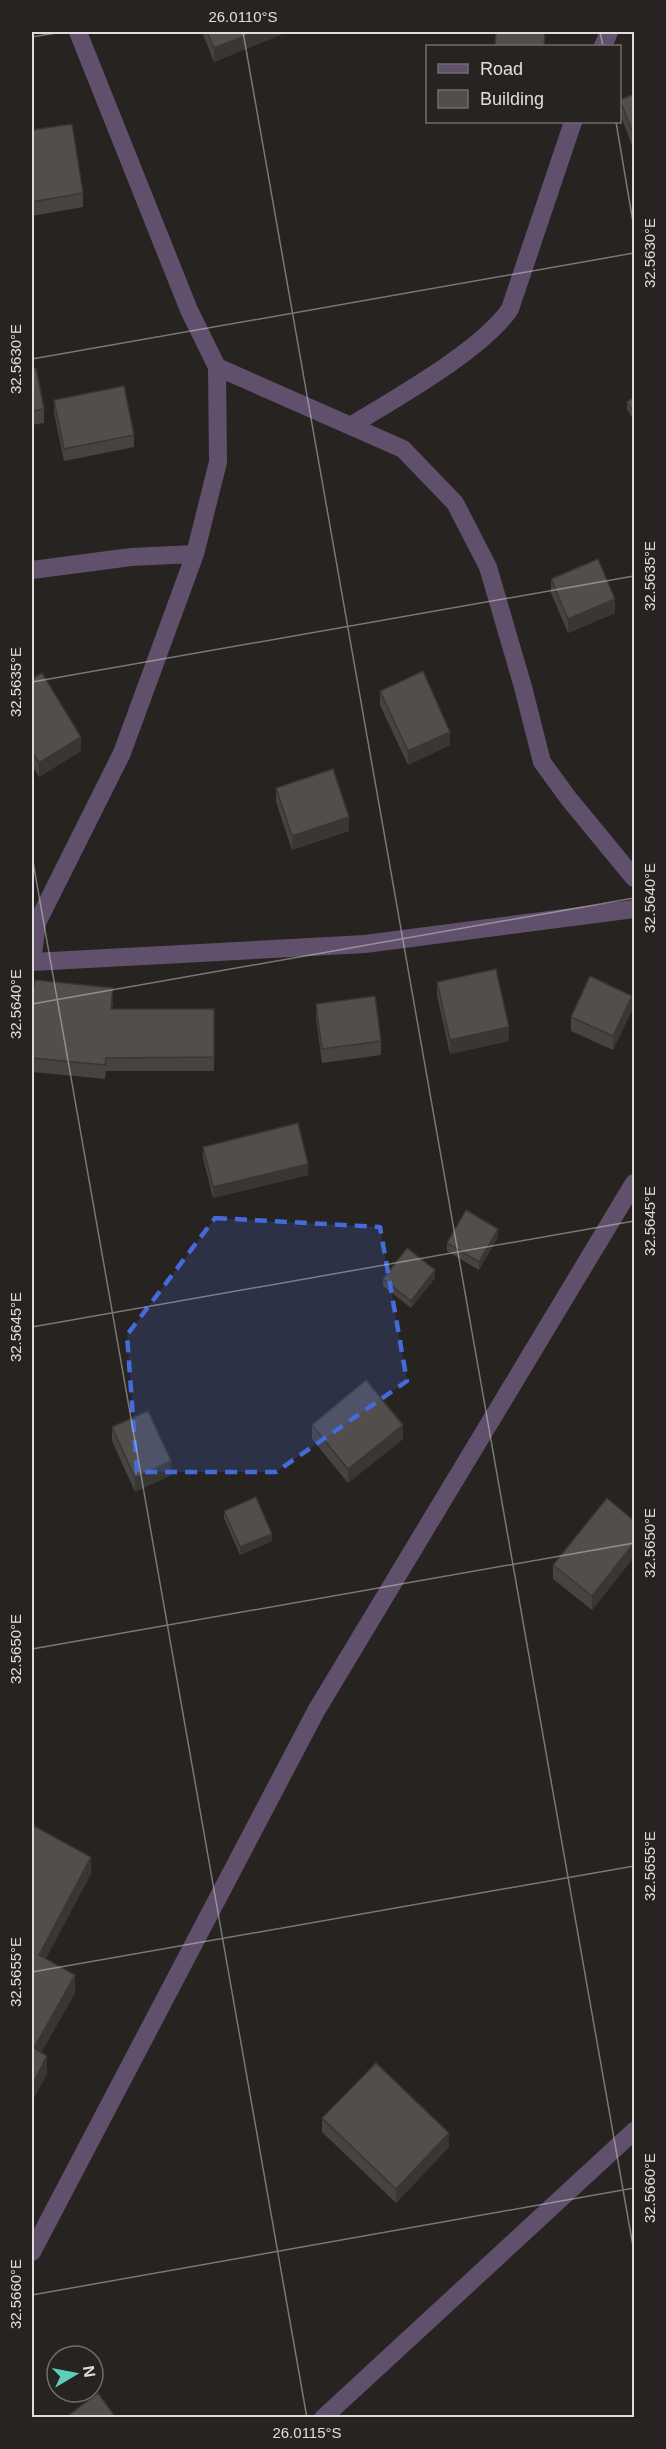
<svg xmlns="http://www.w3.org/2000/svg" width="666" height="2449" viewBox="0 0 666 2449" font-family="Helvetica,sans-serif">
<rect width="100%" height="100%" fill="#262321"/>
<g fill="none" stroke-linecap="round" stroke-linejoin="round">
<path stroke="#61506c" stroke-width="18" d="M78 32 189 310 217 367 218 462 195 554 122 753 37 923 32 962 365 944 634 909
M603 46 609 32
M217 367 403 449 455 503 488 567 523 687 542 762 569 799 634 878
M352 425C396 398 482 350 510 309L573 122
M32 570 131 557 195 554
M32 2252 316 1711 634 1183
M323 2418 634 2131"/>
</g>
<path fill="#464340" d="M202 32H285V33L214 62Z
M634 94V150L620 114V100Z
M32 130 83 193V207L32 216Z
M32 369 44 409V423L32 425Z
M634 397V420L627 409V402Z
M54 400 134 435V447L64 461 54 413Z
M551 579 615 613 568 633 551 593Z
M634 667V684L633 682V668Z
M32 679 81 751 39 777 32 765Z
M380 691 450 745 408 765 380 705Z
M276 788 349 831 292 850 276 802Z
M437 982 509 1041 450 1054 437 995Z
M32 987 113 1002 112 1009H214V1071H106L105 1079 32 1072Z
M316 1004 381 1041V1055L322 1063 316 1017Z
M632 1010 613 1050 571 1031V1017Z
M203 1147 308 1175 213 1198 203 1158Z
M498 1237 479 1270 447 1251V1243Z
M435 1278 411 1308 383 1286V1279Z
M634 1406V1425L632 1422V1408Z
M312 1425 403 1439 348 1483 312 1439Z
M112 1427 171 1475 135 1492 112 1441Z
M224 1511 272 1541 240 1555 224 1518Z
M634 1521V1557L592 1610 553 1579V1565Z
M322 2118 449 2147 396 2203 322 2132Z"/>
<path fill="#393734" d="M255 32H285V33L214 62V48Z
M615 599V613L568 633V619Z
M450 732V745L408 765V751Z
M81 737V751L39 777V763Z
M349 817V831L292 850V836Z
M632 996V1010L613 1050V1036Z
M509 1027V1041L450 1054V1040Z
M308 1164V1175L213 1198V1187Z
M498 1229V1237L479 1270V1262Z
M435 1270V1278L411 1308V1301Z
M403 1425V1439L348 1483V1469Z
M171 1461V1475L135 1492V1478Z
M272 1534V1541L240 1555V1547Z
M634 1543V1557L592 1610V1596Z
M91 1857V1874L39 1972V1955Z
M75 1975V1993L34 2066V2048Z
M47 2056V2074L32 2102V2085Z
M449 2133V2147L396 2203V2189Z"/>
<path fill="#514e4b" stroke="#393734" stroke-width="1.5" d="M207 32H255L214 48Z
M496 32H545L544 46H495Z
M634 94V136L620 100Z
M72 124 83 193 32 202V130Z
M36 368 44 409 32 411V369Z
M124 386 134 435 64 449 54 400Z
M634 397V413L627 402Z
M598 559 615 599 568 619 551 579Z
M423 671 450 732 408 751 380 691Z
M42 673 81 737 39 763 32 751V679Z
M333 769 349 817 292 836 276 788Z
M496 969 509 1027 450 1040 437 982Z
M590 976 632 996 613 1036 571 1017Z
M35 980 113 988 111 1009H214V1057L106 1058 105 1065 32 1058V987H34Z
M375 996 381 1041 322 1049 316 1004Z
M298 1123 308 1164 213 1187 203 1147Z
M466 1210 498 1229 479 1262 447 1243Z
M407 1248 435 1270 411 1301 383 1279Z
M366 1380 403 1425 348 1469 312 1425Z
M148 1411 171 1461 135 1478 112 1427Z
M256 1497 272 1534 240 1547 224 1511Z
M607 1498 634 1521V1543L592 1596 553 1565Z
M32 1825 91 1857 39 1955 75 1975 34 2048 47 2056 32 2085Z
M376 2063 449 2133 396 2189 322 2118Z
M98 2393 116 2418H65Z"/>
<path fill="#446bd9" fill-opacity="0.2" stroke="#446bd9" stroke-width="4.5" stroke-dasharray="12 8" stroke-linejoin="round" d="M215 1218 380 1227 407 1381 276 1472H137L127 1335Z"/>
<path fill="none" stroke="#e0dddc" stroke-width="1.5" stroke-opacity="0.45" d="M243 32 634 2252M600 32 603 46M32 37 62 32M616 122 634 228M32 359 634 253M32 682 634 576M32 856 307 2418M32 1004 634 898M32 1327 634 1221M32 1649 634 1543M32 1972 634 1866M32 2295 634 2188"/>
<rect width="666" height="2449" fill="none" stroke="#262321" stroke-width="66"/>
<rect x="426" y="45" width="195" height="78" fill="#262321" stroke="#706d6c" stroke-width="1.5"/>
<rect x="438" y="64" width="30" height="9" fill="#61506c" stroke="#706d6c" stroke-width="1.5"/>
<text x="480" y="75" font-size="18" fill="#e0dddc">Road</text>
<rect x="438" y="90" width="30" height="18" fill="#514e4b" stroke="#706d6c" stroke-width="1.5"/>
<text x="480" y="105" font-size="18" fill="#e0dddc">Building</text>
<g transform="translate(75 2374) rotate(80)"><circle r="28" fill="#262321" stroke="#706d6c" stroke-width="1.5"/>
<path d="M0-4.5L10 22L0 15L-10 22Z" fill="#5dceb8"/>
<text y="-9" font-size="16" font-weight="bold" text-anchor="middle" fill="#e0dddc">N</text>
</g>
<rect x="33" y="33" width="600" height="2383" fill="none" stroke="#e0dddc" stroke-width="2"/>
<g font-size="15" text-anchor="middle" fill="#e0dddc">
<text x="243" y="22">26.0110°S</text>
<text transform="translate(650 253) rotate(-90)" y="5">32.5630°E</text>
<text transform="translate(16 359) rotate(-90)" y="5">32.5630°E</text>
<text transform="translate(650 576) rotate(-90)" y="5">32.5635°E</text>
<text transform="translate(16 682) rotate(-90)" y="5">32.5635°E</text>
<text transform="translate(650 898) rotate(-90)" y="5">32.5640°E</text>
<text transform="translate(16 1004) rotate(-90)" y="5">32.5640°E</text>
<text transform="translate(650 1221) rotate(-90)" y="5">32.5645°E</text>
<text transform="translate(16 1327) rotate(-90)" y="5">32.5645°E</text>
<text transform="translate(650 1543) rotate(-90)" y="5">32.5650°E</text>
<text transform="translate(16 1649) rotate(-90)" y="5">32.5650°E</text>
<text transform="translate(650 1866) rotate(-90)" y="5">32.5655°E</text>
<text transform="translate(16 1972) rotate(-90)" y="5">32.5655°E</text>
<text transform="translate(650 2188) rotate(-90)" y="5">32.5660°E</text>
<text transform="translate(16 2294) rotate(-90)" y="5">32.5660°E</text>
<text x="307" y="2438">26.0115°S</text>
</g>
</svg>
